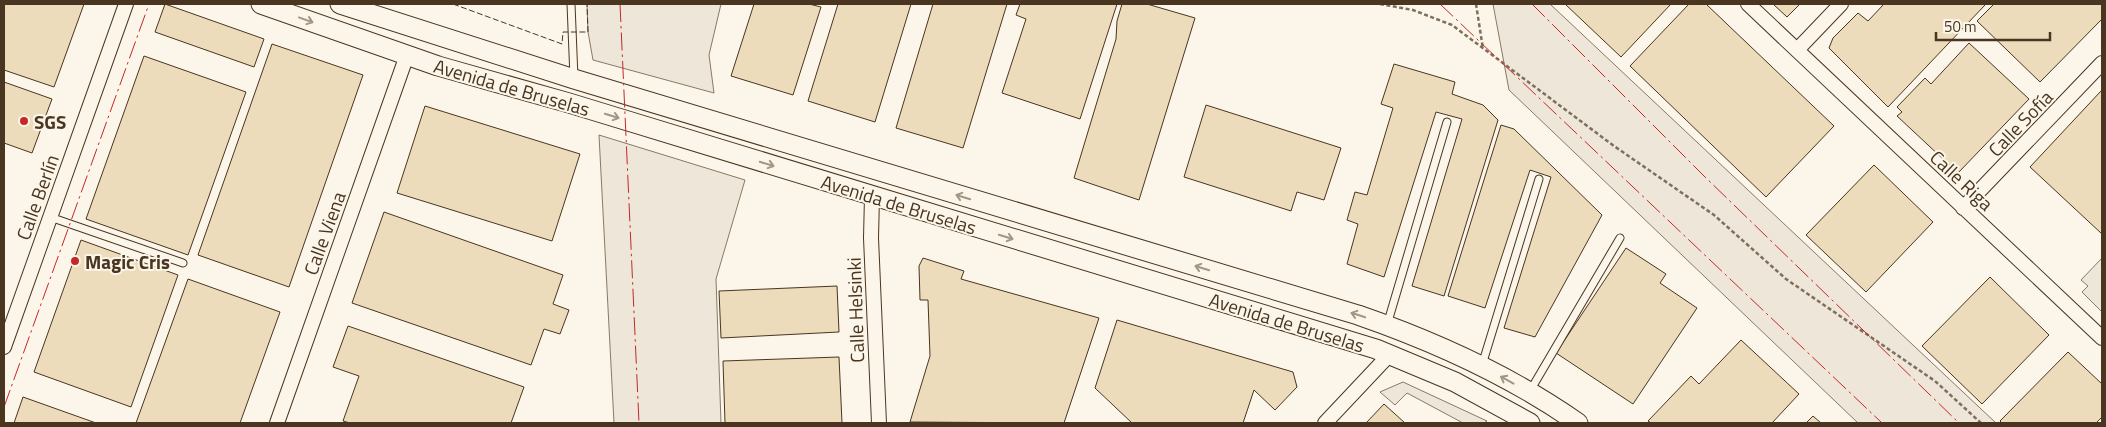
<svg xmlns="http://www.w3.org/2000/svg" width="2106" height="427" viewBox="0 0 2106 427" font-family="'Titillium Web',sans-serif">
<rect width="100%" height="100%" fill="#fbf6e9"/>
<path fill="#ede6d9" stroke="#887966" d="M587 4H721L709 55 714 93 593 60 588 32Z
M1493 4H1550L1996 423H1858L1509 90Z
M599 135 745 180 716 279 721 423H614Z
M1403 382 1487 421 1484 423H1463L1407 393 1395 405 1380 392Z"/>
<path fill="#ede7d9" stroke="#887966" d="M2102 258V312L2082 292 2088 286 2081 280Z"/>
<path fill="#ecdcbc" stroke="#4a3520" d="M4 4H84L54 87 4 70Z
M165 4 264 39 254 67 155 32Z
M754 4H809L821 7 793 95 731 76Z
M838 4H911L875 122 808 101Z
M933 4H1007L963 148 896 128Z
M1020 4H1117L1080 119 1002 93 1026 19 1016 15Z
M1122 4H1147L1195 18 1139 200 1074 178 1116 39 1117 21Z
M1565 4H1671L1621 57Z
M1689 4H1706L1834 126 1766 197 1630 66Z
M1773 4H1800L1787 17Z
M1884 4H1986L1888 107 1829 48 1833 38 1858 13 1868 21Z
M1994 4H2102V19L2040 82 1977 21Z
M1969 43 2029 99 1958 173 1897 116 1902 112 1897 107 1925 78 1931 84Z
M272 44 363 75 289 287 198 255Z
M144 56 246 92 188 255 86 219Z
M1394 64 1455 82 1452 94 1483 105 1498 120 1444 296 1412 286 1462 119 1436 112 1384 277 1347 264 1358 224 1347 220 1355 192 1367 195 1393 108 1381 104Z
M4 82 52 99 32 153 4 143Z
M2101 91 2102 92V234L2030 167Z
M1206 105 1341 148 1324 200 1297 192 1291 211 1184 177Z
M425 106 580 154 552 241 397 193Z
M1501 125 1514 129 1602 215 1535 337 1504 328 1551 177 1530 170 1485 308 1448 296Z
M1874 165 1933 222 1866 292 1806 235Z
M384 212 563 275 553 304 569 310 560 334 544 329 531 365 352 303Z
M81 240 178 275 131 407 34 372Z
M1626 248 1666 274 1660 283 1697 308 1633 404 1556 353Z
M923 258 964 271 961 279 1099 318 1064 423 910 422 930 356 928 300H920L919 266Z
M1990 277 2049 335 1982 404 1922 346Z
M188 279 280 312 240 423H136Z
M837 286 839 332 721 338 719 291Z
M1117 320 1293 372 1297 387 1275 410 1254 390 1243 423H1132L1095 388Z
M348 326 524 387 511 423H350L343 421 359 376 333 367Z
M1741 340 1799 394 1772 423H1651L1648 421 1691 376 1699 384Z
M2068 352 2102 384V417L2096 423H2002L2000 421Z
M839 357 842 423H725L723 361Z
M23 397 96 423H14Z
M1384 404 1405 423H1366Z
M1813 416 1821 423H1806Z"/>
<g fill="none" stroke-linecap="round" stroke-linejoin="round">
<g stroke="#4a3520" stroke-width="9">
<path id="lane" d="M571 4 574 78
M50 217 183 263
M1387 325 1447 122
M1482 365 1539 179
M1530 391 1620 238"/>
</g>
<g stroke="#4a3520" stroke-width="16">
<path id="street" d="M1748 4 2102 338
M1797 50 1841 4
M872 196 871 238 879 423
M1963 208 2102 63
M4 347 126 4
M277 423 407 55
M1325 423 1390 354"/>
</g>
<g stroke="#4a3520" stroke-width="21">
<path id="secondary" d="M261 4 438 66 569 103 1376 349 1455 382 1530 423
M340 4 574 79 1358 315C1436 342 1511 376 1578 423"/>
</g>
<path stroke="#7f6f5c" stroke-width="2.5" stroke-dasharray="4 2.5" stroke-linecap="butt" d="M1380 4 1413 10 1452 25 1614 146 1714 215 1786 279 1935 381 1981 423
M1476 4 1483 49"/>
<use href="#lane" stroke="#fbf6e9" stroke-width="7"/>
<use href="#street" stroke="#fbf6e9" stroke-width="14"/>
<use href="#secondary" stroke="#fbf6e9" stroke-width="19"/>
<path stroke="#4a3520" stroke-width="1" stroke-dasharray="6 2.5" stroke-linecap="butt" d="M453 4 562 44 563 32H588L587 4"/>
<path stroke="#c62828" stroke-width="1" stroke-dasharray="18 4 2.5 4" stroke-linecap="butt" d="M620 4 639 423
M1440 4 1882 423
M1532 4 1703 175 1959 423
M4 407 149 4"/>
</g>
<defs><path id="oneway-shaft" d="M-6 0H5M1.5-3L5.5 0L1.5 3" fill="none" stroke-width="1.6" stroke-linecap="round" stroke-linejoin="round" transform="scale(1.25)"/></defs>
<g stroke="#a29684">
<use href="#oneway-shaft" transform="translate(306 20) rotate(20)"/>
<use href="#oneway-shaft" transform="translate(612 116) rotate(17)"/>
<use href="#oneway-shaft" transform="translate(767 164) rotate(17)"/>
<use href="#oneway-shaft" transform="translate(963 197) rotate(-163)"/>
<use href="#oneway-shaft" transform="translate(1006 237) rotate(17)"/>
<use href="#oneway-shaft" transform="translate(1202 268) rotate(-163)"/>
<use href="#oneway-shaft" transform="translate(1358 315) rotate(-162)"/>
<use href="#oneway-shaft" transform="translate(1507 380) rotate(-151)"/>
</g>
<g fill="#c62828" stroke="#fbf6e9" stroke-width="2">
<circle cx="24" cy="121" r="5"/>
<circle cx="75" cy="261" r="5"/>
</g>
<g text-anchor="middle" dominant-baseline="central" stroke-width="4" stroke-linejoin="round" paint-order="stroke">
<g font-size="19" fill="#4a3520" stroke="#fbf6e9">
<text transform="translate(512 87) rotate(16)">Avenida de Bruselas</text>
<text transform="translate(2020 123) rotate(-46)">Calle Sofía</text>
<text transform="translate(1962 180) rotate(43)">Calle Riga</text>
<text transform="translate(37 197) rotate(-70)">Calle Berlín</text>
<text transform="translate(899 204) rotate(17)">Avenida de Bruselas</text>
<text transform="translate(324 233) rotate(-70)">Calle Viena</text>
<text transform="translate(855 310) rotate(-92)">Calle Helsinki</text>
<text transform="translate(1287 322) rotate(17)">Avenida de Bruselas</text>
</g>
<g font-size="19" font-weight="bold" fill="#4a3520" stroke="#fbf6e9" text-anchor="start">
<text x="34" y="121">SGS</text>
<text x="85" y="261">Magic Cris</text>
</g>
</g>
<rect width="2106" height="427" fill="none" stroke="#4a3520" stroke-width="10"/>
<path d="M1936 32v8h114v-8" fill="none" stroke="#4a3520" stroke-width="2.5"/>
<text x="1944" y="32" font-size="15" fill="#4a3520" stroke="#fbf6e9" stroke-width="4" paint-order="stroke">50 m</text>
</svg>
